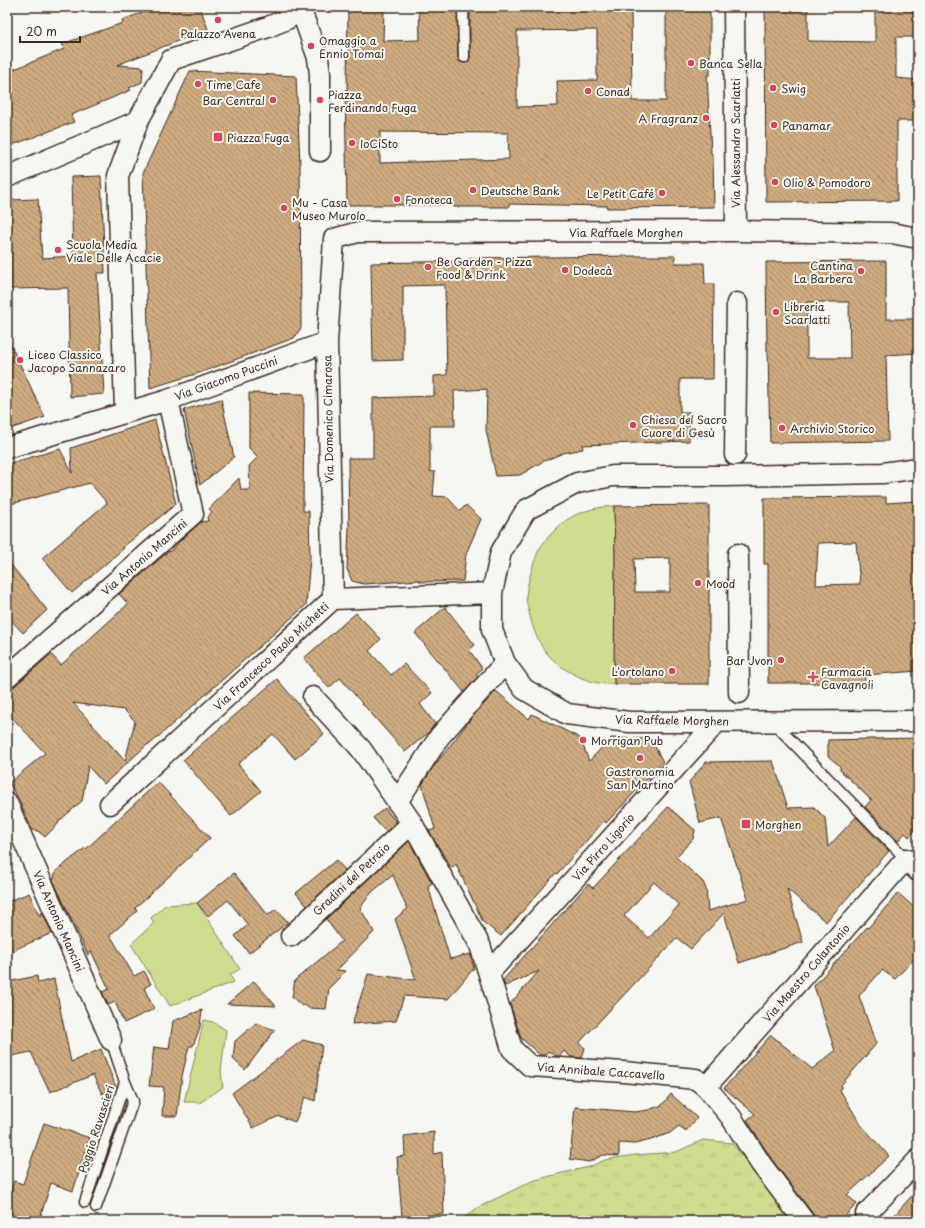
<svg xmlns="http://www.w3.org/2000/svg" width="925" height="1228" viewBox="0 0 925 1228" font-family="'Playpen Sans',sans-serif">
<defs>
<pattern id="grass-tufts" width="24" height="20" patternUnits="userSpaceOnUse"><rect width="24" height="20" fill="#d0dd90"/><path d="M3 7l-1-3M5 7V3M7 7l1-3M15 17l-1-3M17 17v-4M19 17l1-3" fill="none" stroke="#b4be7c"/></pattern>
<pattern id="building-back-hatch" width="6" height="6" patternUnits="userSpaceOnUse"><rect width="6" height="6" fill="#ceab81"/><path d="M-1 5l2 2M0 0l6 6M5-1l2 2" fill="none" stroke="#a88b69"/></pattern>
</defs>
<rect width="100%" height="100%" fill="#f6f6f2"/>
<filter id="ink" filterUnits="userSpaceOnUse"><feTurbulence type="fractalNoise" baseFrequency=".025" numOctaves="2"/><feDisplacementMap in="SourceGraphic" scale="8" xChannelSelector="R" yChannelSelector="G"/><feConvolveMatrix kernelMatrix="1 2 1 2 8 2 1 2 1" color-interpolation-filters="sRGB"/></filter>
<g filter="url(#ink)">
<path fill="url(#grass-tufts)" stroke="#868457" d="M703 1140 732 1143 791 1221H460L477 1208 532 1181 558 1174 589 1167 605 1160 635 1155 676 1152Z"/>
<path fill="#d0dd90" stroke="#868457" d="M614 506 615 559 614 684C597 685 582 679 568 671 544 656 535 639 529 612 528 607 526 602 526 597 526 587 535 556 540 548 546 538 561 523 570 518 583 510 599 507 614 506Z
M197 903 240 969 230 975 234 982 170 1006 131 944 154 923 151 918 165 905Z
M204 1020 213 1022 226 1030 221 1071 223 1087 198 1104 197 1102H184Z"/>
<path fill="url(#building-back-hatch)" stroke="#3b2a1e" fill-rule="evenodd" d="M158 7H200L208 29 117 65 143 67 142 82 129 88 131 90 71 115 74 122 7 147V72L64 49 62 44 123 23 122 20Z
M348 7H384L383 41 420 40 419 7H457L458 57 459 61 464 63 468 62 470 57V7H631L632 101H666V7H710V75H707L711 153 713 156 714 207 607 208V206L509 204V207H454V205H347L345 90H347ZM597 30V80L557 81 558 106 517 107V31ZM380 132 508 133 509 159 380 163Z
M765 7H808V41L875 42V7H918V37H896V78L918 80V121H897V201L766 202Z
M190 71 296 76 300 164 301 328 294 338 199 373 150 388 143 173Z
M101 176 105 273H97L104 394 70 397 68 288 7 289V200L38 199 42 258 73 256 71 177Z
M633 256H675V263H704L705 284H714L713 379H680V412H690L689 441 582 445 583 449 563 453 542 462 520 475 496 476 486 430 487 389 454 391 455 426H430V471L435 472 433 496 447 497 460 511 466 505 481 519 466 554 463 581 420 582V580L364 584 352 581 347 569 349 529 348 458H373V398L434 396V376L447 375 445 285 403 286V360L373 361 371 263 469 261V258Z
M886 261V319H918V353L886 355 888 441 770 443 768 352H767L766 262ZM807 302H849L850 358H807Z
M7 337 45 417 7 430Z
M249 393 304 394 303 511H309L310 558 306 605 149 745 148 744 104 784 88 766 82 801 58 822 59 823 45 837 38 831 32 830 18 798 9 783 45 753 7 712V693L51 654 61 665 128 604 119 594 169 551 170 552 182 539 201 522 208 521 207 517 212 512 209 509 239 478 241 490H250L249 466 258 457 249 448ZM73 703 124 710 135 721 125 761Z
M221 399 234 457 200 485 184 410Z
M155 420 176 504 123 547 124 548 72 593 42 558 107 503 90 483 7 505V464L60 449 72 473 71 448Z
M886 497V503L918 501V671L865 675V683H768V564H764V498ZM856 542 860 584 816 585 818 543Z
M709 505V684H614L615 559 614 506ZM670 558V592H635L634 559Z
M7 560 47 610 23 633 7 616Z
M445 607 475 645 469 650 482 668 476 675 478 677 464 692 415 633Z
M356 613 381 639 369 651 391 675 404 664 432 693 420 704 435 724 429 732 405 752 340 678 329 688 304 658Z
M277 679 324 734 295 759 273 734 238 764 261 791 231 816 183 760Z
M496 691 529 719 532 714 580 738 589 761 611 738 651 739 663 762 606 823 604 821 557 874 556 873 501 936 483 922 456 864 451 868 429 831 435 829 422 785 431 770 474 715Z
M918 738V827L909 837 905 833 898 841 865 807 871 800 840 770V766L828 756V740Z
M773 761 788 808 814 807 825 818 828 847 856 817 889 851 826 922 787 889 803 942 739 963 724 913 691 949 677 938 579 1043 585 1048 582 1058 571 1057 564 1051 560 1056H556L548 1051 545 1055H540L521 1038 510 1004 539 971 505 986 503 980 588 884 593 888 668 807 695 830 693 839 676 857 703 882 706 889 708 911 748 899 721 818 700 823 689 782 706 762ZM654 882 679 905 649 938 624 916Z
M158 782 210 838 135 908 137 911 110 935 134 976 144 971 151 984 144 988 154 1009 124 1023 115 1002 108 1005 102 992 109 989 91 951 88 955 53 880 56 871 85 848 86 849Z
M385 808 396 822 386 832 373 818Z
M409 841 432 883 428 886 450 959 470 954 474 968 448 999 404 996 396 1021 352 1024 368 974 416 980 395 919 407 909 393 875 372 892 360 908 374 932 337 970 346 971 329 988 326 1009 308 1008 305 1005 302 1006 292 997 295 980 342 941 326 919Z
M336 860 345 870 307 906 296 893Z
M234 873 268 915 276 909 288 922 249 953 235 936 248 925 228 900 208 916 197 903Z
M29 893 40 917 42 912 52 933 7 953V902Z
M898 893 918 911V955L895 979 882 970 859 996 876 1044 841 1085 842 1087 840 1090 861 1125 889 1156 847 1195 857 1204 840 1221H815L813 1214 770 1157 747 1120 755 1114 724 1088 771 1035 812 1069 835 1051 814 986 867 927 868 928Z
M37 976 38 983 54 979 71 1062 101 1049 116 1087 102 1094 93 1075 50 1092 31 1052 7 1057V982Z
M254 981 276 1006 227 1004Z
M202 1010 200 1027 193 1046H189L182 1076 177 1116H162L164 1087 149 1086 154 1047 169 1049 173 1021Z
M256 1023 275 1030 245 1070 233 1059 235 1041Z
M303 1040 322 1045 315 1101 305 1097 295 1122 279 1116 253 1128 232 1093Z
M671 1094 697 1118 686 1131 679 1126 670 1133 651 1140 635 1144 619 1143V1156L603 1155 589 1162 570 1159 575 1107 635 1112 648 1110 662 1105Z
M44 1123 90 1138 73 1191 51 1183 39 1221H7V1203L14 1181 23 1184Z
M434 1132V1154L442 1152 444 1214 402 1217 397 1157 405 1156 404 1136Z
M918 1189V1221H889Z"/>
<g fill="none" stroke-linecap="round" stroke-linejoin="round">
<g stroke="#3b2a1e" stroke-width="13">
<path id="lane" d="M463 7 464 57
M774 723 906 859
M85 1202 125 1082 111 1040
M96 1207 133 1101 125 1082"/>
</g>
<g stroke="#3b2a1e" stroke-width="23">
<path id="street" d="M734 7 736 231
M301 10 318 58 320 74V151
M7 177 138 121
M125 412 118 176 138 121 171 60 268 27 287 19 304 7
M7 448 168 400 327 342
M735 455 737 303
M918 468 883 473 724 476H613L577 483 526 510 501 552 492 593V630L505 663 524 689 567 714 629 722 918 721
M738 554 739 693
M333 599 327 342 334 239 358 232 736 231 891 233 918 238
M7 677 193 514 168 400
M313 697 361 749 412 823 480 945 512 1049 530 1066 624 1072 696 1079 706 1087 731 1117 761 1164 804 1221
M397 802 440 736 505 663
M7 803 111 1040
M110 804 333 599 492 593
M291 936 412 823
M489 973 717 722
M706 1087 906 859 918 871
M866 1214 918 1160"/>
</g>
<use href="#lane" stroke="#f6f6f2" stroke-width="10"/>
<use href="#street" stroke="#f6f6f2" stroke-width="20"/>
</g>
</g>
<g fill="#d1495b" stroke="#f6f6f2" stroke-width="1.5">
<circle cx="218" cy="20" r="4"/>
<circle cx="311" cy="46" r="4"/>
<circle cx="691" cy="63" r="4"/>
<circle cx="198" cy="84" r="4"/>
<circle cx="773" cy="88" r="4"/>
<circle cx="588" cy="91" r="4"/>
<circle cx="273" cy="100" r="4"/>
<circle cx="320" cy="100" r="4"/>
<circle cx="706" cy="118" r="4"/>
<circle cx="774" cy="125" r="4"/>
<rect x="213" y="132" width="10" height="10" rx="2"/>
<circle cx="352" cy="143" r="4"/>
<circle cx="775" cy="182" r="4"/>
<circle cx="473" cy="190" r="4"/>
<circle cx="662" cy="193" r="4"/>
<circle cx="397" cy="199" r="4"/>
<circle cx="284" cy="208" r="4"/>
<circle cx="58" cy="250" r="4"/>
<circle cx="428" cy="267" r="4"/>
<circle cx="565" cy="270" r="4"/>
<circle cx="861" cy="271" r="4"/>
<circle cx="776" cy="312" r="4"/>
<circle cx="20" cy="360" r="4"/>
<circle cx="633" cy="425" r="4"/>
<circle cx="782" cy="428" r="4"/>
<circle cx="698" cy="583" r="4"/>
<circle cx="781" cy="660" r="4"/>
<circle cx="672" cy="671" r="4"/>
<path d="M811 671h4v4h4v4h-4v4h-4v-4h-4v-4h4z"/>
<circle cx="583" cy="740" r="4"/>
<circle cx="640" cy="758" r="4"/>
<rect x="741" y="819" width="10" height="10" rx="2"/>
</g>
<g text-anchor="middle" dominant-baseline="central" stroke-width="4" stroke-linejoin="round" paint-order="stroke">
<g font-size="11" fill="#3b2a1e" stroke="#f6f6f2" text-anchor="start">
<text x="218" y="33" text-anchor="middle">Palazzo Avena</text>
<text x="319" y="40">Omaggio a<tspan x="319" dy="13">Ennio Tomai</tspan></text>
<text x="699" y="63">Banca Sella</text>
<text x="206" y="84">Time Cafe</text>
<text x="781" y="88">Swig</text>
<text x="596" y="91">Conad</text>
<text x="328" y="94">Piazza<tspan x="328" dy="13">Ferdinando Fuga</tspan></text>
<text x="265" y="100" text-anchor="end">Bar Central</text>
<text x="698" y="118" text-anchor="end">A Fragranz</text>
<text x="782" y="125">Panamar</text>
<text x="227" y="137">Piazza Fuga</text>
<text x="360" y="143">IoCiSto</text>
<text x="783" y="182">Olio &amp; Pomodoro</text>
<text x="481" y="190">Deutsche Bank</text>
<text x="654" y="193" text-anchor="end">Le Petit Café</text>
<text x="405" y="199">Fonoteca</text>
<text x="292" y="202">Mu - Casa<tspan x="292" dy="13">Museo Murolo</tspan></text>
<text x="66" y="244">Scuola Media<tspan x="66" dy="13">Viale Delle Acacie</tspan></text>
<text x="436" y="261">Be Garden - Pizza<tspan x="436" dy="13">Food &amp; Drink</tspan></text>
<text x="853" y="265" text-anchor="end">Cantina<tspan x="853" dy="13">La Barbera</tspan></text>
<text x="573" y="270">Dodecà</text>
<text x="784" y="306">Libreria<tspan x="784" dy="13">Scarlatti</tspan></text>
<text x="28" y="354">Liceo Classico<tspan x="28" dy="13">Jacopo Sannazaro</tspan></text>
<text x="641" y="419">Chiesa del Sacro<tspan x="641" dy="13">Cuore di Gesù</tspan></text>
<text x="790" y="428">Archivio Storico</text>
<text x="706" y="583">Mood</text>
<text x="773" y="660" text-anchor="end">Bar Jvon</text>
<text x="664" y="671" text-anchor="end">L'ortolano</text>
<text x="821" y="671">Farmacia<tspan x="821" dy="13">Cavagnoli</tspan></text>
<text x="591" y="740">Morrigan Pub</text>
<text x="640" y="771" text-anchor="middle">Gastronomia<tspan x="640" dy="13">San Martino</tspan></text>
<text x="755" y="824">Morghen</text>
</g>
<g font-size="11" fill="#3b2a1e" stroke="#f6f6f2">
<text transform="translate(735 143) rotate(-90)">Via Alessandro Scarlatti</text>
<text x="626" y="232">Via Raffaele Morghen</text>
<text transform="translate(226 378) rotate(-20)">Via Giacomo Puccini</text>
<text transform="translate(328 419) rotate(-91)">Via Domenico Cimarosa</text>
<text transform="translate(144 557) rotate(-41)">Via Antonio Mancini</text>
<text transform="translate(271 656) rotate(-43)">Via Francesco Paolo Michetti</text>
<text transform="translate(672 720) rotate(1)">Via Raffaele Morghen</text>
<text transform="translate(603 847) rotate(-48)">Via Pirro Ligorio</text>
<text transform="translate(351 879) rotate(-43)">Gradini del Petraio</text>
<text transform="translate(59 921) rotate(66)">Via Antonio Mancini</text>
<text transform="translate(806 973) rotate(-49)">Via Maestro Colantonio</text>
<text transform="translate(601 1071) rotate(4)">Via Annibale Caccavello</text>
<text transform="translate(96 1129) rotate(-72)">Poggio Ravascieri</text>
</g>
</g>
<rect width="925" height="1228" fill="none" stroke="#f6f6f2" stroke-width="24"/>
<rect x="12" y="12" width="901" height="1204" fill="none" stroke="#3b2a1e" stroke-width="1.5" filter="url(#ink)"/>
<path d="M20 36v6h60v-6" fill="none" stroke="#3b2a1e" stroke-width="2"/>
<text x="26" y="36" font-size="12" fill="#3b2a1e" stroke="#f6f6f2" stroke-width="3" paint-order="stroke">20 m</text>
</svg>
